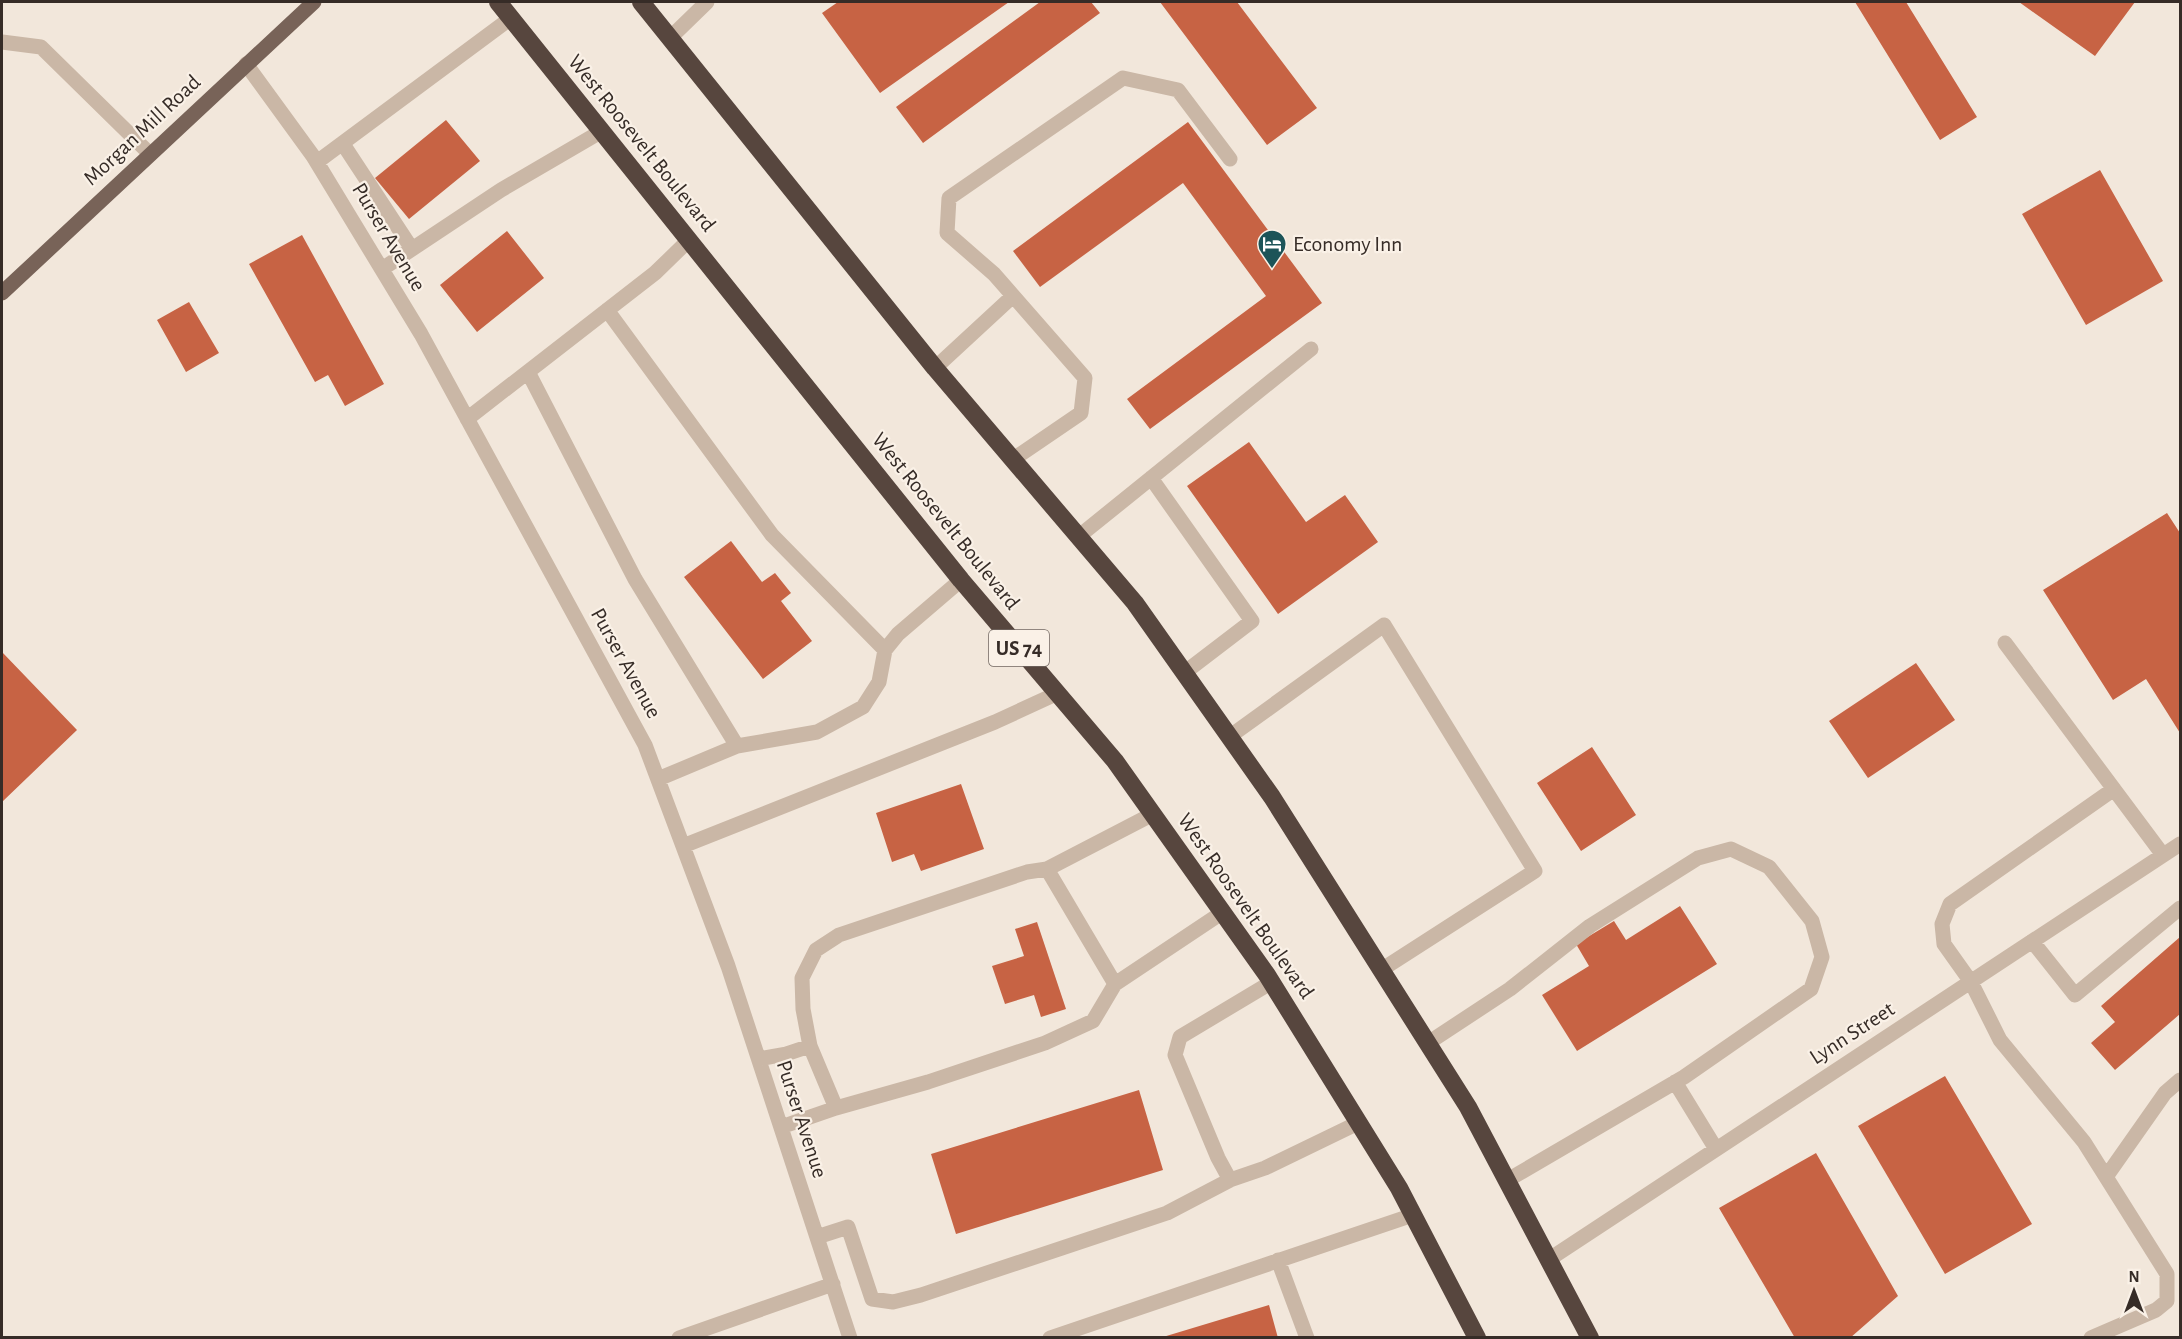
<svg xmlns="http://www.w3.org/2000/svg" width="2182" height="1339" viewBox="0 0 2182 1339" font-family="'Alegreya Sans',sans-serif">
<rect width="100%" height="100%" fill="#f2e7db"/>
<path fill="#c76344" d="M838 2H1009L880 93 822 13Z
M1040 2H1091L1100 13 923 143 896 107Z
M1160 2H1237L1317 108 1267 145Z
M1855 2H1906L1977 117 1940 140Z
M2019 2H2135L2095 56Z
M446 120 480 161 409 219 375 178Z
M1188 122 1322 303 1150 429 1127 399 1266 296 1183 183 1040 287 1013 251Z
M2100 170 2163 281 2086 325 2022 214Z
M507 231 544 278 477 332 440 285Z
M302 235 384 384 345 406 328 375 315 382 249 264Z
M189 302 219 353 186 372 157 320Z
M1249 442 1306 522 1345 495 1378 542 1278 614 1187 486Z
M2167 513 2180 533V733L2146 679 2113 700 2043 590Z
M731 541 762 582 775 573 791 593 781 601 812 641 763 679 684 577Z
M2 652 77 730 2 802Z
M1916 663 1955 720 1868 778 1829 721Z
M1592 747 1636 815 1581 851 1537 783Z
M961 784 984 849 921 871 914 854 892 862 876 813Z
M1680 906 1717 964 1577 1051 1542 995 1589 966 1576 944 1614 921 1626 940Z
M1037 922 1066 1009 1041 1017 1034 995 1005 1004 992 966 1024 956 1015 929Z
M2180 937V1014L2115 1070 2091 1043 2115 1022 2101 1006Z
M1945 1076 2032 1224 1945 1274 1858 1126Z
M1139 1090 1163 1170 956 1234 931 1154Z
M1816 1153 1898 1296 1850 1338H1795L1719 1208Z
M1269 1305 1278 1338H1163V1337Z"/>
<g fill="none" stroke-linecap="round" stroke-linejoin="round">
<path stroke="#cab7a6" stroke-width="15" d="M670 38 707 2
M2 42 41 47 150 154
M246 64 313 156 421 334 645 745 728 966 850 1338
M343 144 412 249
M317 162 511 18
M382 269 501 190 602 131
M607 310 772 535 885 650
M935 368 1013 296
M528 372 635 579 737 746 817 732 863 707 879 682 885 650 898 634 961 580
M467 419 655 273 689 240
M1012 460 1081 413 1085 378 994 274 947 233 949 198 1123 78 1178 90 1230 159
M1151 478 1252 621 1184 673
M1078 537 1311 349
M2005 643 2163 855
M1229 737 1384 625 1535 871 1381 970
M658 779 737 746
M1153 814 1047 869 1027 872 839 935 816 950 802 978 803 1009 810 1046 836 1108 928 1082 1045 1043 1093 1021 1115 984 1223 912
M683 846 995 722 1058 693
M1047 869 1115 984
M2032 941 2075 995 2180 908
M1428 1043 1510 989 1590 926 1698 858 1731 849 1769 867 1812 921 1822 957 1811 989 1684 1077 1506 1181
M759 1059 786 1054 810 1046
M1675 1082 1716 1149
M781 1127 836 1108
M2106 1177 2165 1093 2180 1080
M1230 1180 1218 1158 1175 1055 1180 1037 1272 982
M817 1237 848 1227 872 1299 893 1302 921 1295 1167 1213 1230 1180 1265 1168 1358 1123
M1278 1260 1307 1338
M1548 1260 2180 844
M679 1338 833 1284
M1050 1338 1413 1215
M2091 1338 2156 1310 2167 1301V1274L2084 1142 2000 1040 1971 982 1944 944 1942 924 1950 904 2114 789"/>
<path stroke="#786358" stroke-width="15" d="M2 293 314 2"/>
<path stroke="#57463e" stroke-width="18" d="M498 2 961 580 1115 761 1267 975 1399 1188 1477 1338
M641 2 935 368 1135 603 1272 797 1468 1107 1590 1338"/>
</g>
<defs>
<g id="hotel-pin" transform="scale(1.5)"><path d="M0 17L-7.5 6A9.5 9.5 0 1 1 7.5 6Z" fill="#1c5458" stroke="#faf1e7"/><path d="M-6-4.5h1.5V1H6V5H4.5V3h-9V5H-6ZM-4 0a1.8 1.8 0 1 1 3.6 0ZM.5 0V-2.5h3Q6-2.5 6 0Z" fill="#fff"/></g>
</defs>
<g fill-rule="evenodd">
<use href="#hotel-pin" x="1272" y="244"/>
</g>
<g text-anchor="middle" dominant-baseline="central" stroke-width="4.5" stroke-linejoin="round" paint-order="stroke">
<rect fill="#faf1e7" stroke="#716761" stroke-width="1.5" x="989" y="630" width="60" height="36" rx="4.5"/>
<g font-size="21" font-weight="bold" fill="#362c27">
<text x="1019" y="648">US 74</text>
</g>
<g font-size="22" fill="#362c27" stroke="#faf1e7">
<text transform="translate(142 130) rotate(-43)">Morgan Mill Road</text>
<text transform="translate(642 143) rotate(51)">West Roosevelt Boulevard</text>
<text transform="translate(389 237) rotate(59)">Purser Avenue</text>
<text transform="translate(946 521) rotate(51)">West Roosevelt Boulevard</text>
<text transform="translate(626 663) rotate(61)">Purser Avenue</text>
<text transform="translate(1246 906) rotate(55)">West Roosevelt Boulevard</text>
<text transform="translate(1852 1033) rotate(-33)">Lynn Street</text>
<text transform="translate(802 1119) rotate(72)">Purser Avenue</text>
</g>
<g font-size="22" fill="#362c27" stroke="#faf1e7" text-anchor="start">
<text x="1293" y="244">Economy Inn</text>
</g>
</g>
<rect width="2182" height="1339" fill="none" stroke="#362c27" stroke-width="6"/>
<g transform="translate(2134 1291)" stroke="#faf1e7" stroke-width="4.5" paint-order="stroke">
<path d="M0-4.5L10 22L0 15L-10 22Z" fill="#362c27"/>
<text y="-9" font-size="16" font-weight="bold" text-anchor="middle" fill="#362c27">N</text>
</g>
</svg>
